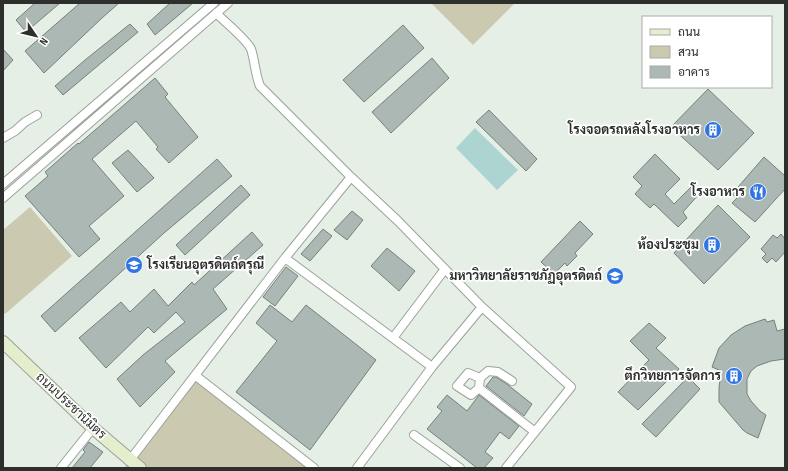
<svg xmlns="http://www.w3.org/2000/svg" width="788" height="471" viewBox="0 0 788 471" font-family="'Sofia Sans Condensed',Sarabun,sans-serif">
<rect width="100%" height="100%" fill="#e6efe6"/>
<path fill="#ccc9b1" d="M431 3H515L473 45Z
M30 207 72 256 5 314 3 311V230Z
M196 376 314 468H124Z"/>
<path fill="#acd4d1" d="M475 128 518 170 497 190 456 148Z"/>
<path fill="#acb8b3" stroke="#75817c" d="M35 3H60L26 32 16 20Z
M80 3H119L102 18 44 73 25 51Z
M170 3H193L155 35 147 24Z
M130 24 138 32 63 95 55 86 85 60Z
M403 25 424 48 364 102 343 80Z
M3 49 13 60 3 71Z
M432 58 449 78 391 133 372 112Z
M155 78 168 94 165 97 198 137 169 163 156 149 158 147 136 121 92 159 124 196 89 226 100 239 79 257 25 196 48 176 45 172 78 143 79 144Z
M708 89 754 133 718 170 671 127Z
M489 110 537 159 526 171 476 122Z
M128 150 154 178 137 192 112 163Z
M655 154 680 179 665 194 674 204 693 185 700 193 683 212 687 218 678 227 654 204 650 208 635 194 642 186 633 177Z
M764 157 785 176V189L755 222 732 203 737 198 732 194Z
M217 159 232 176 164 233 55 332 41 316Z
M241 185 250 195 185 255 176 245Z
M718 205 750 237 704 284 674 253Z
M352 211 363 220 347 240 334 230Z
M580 221 593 234 575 253 577 256 567 266 565 263 554 274 541 262Z
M323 229 332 236 310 261 301 254Z
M252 232 263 245 213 289 227 309 165 361 175 372 140 407 117 379 143 355 185 322 176 312 154 333 148 327 106 368 79 338 121 302 130 312 154 289 168 306 192 282 194 285Z
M781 234 785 239V252L776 262 772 258 767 263 762 258 766 254 761 249 773 235 777 238Z
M387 248 415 271 399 291 371 266Z
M286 267 298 276 275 306 263 297Z
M270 305 292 322 306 305 376 360 310 450 236 392 277 341 256 323Z
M765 319 767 322 774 320 777 331 785 329V359L771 361 757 366 751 371 747 379V394L751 401 760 411 766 415 758 438 747 433 743 430 719 402V388L721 371 712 367 719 348 731 335 745 326Z
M649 323 666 338 656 348 679 369 638 410 618 392 649 360 630 341Z
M493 377H496L508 385 532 404 524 416 486 386Z
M688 377 700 389 656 437 642 424Z
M447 395 467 411 479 395 519 426 509 439 500 432 485 452 493 458 484 468H477L427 429 442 411 437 407Z
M89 442 103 452 90 468H72L85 452 83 450Z"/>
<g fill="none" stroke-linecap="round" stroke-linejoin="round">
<g stroke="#9aa29a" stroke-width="10">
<path id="street" d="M216 13C224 21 247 40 251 49 255 61 255 74 260 86L351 177 398 221 482 307 571 387 506 468
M3 138 15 131 25 122 37 115
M3 184 214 3
M3 198 228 3
M285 258 432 367
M393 338 445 269
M196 376 314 468
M480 378 468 373 457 386 471 395 479 388 480 378 488 371 498 372 512 381
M479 388 535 432
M414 435 460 468
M130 460 285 258 351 177
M61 468 93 428
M357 468 432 367 482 307"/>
</g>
<g stroke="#9aa29a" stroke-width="14">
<path id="secondary" d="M3 342 93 428 140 468"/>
</g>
<use href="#street" stroke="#fff" stroke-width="8"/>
<use href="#secondary" stroke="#e4edcc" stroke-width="12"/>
</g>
<defs>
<g id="building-disc" transform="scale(0.9)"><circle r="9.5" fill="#3175e3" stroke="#fff"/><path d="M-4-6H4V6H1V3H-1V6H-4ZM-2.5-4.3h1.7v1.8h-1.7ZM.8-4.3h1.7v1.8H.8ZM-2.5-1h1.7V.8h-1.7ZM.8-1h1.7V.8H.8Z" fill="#fff"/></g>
<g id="restaurant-disc" transform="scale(0.9)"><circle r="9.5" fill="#3175e3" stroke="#fff"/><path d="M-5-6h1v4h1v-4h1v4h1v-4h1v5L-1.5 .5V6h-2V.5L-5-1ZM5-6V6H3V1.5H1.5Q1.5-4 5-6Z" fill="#fff"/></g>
<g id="school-disc" transform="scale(0.9)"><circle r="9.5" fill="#3175e3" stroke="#fff"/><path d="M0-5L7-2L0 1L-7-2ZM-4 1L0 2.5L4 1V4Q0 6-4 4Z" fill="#fff"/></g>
<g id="university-disc" transform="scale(0.9)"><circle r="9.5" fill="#3175e3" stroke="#fff"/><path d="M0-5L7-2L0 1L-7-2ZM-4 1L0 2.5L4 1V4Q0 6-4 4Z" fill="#fff"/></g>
</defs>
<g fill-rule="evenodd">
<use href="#building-disc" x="713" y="130"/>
<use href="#restaurant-disc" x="758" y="192"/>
<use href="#building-disc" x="712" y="245"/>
<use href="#school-disc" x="134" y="265"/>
<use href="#university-disc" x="615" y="276"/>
<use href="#building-disc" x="734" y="376"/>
</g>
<g text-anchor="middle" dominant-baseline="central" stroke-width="3.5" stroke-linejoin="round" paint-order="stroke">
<g font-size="13" font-weight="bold" fill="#2c2f2c" stroke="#fff" text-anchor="end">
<text x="700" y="130">โรงจอดรถหลังโรงอาหาร</text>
<text x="745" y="192">โรงอาหาร</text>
<text x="699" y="245">ห้องประชุม</text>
<text x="147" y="265" text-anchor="start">โรงเรียนอุตรดิตถ์ดรุณี</text>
<text x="602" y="276">มหาวิทยาลัยราชภัฏอุตรดิตถ์</text>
<text x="721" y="376">ตึกวิทยการจัดการ</text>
</g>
<g font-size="13" fill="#2c2f2c" stroke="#fff">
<text transform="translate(71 406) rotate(43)">ถนนประชานิมิตร</text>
</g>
</g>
<rect width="788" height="471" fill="none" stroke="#2c2f2c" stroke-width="8"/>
<rect x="642" y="16" width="130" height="72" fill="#ffffff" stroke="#abacab"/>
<rect x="650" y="29" width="20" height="6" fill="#e4edcc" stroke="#abacab"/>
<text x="678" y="36" font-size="12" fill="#2c2f2c">ถนน</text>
<rect x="650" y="46" width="20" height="12" fill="#ccc9b1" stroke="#abacab"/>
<text x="678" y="56" font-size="12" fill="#2c2f2c">สวน</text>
<rect x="650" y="66" width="20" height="12" fill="#acb8b3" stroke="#abacab"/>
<text x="678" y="76" font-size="12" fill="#2c2f2c">อาคาร</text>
<g transform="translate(36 36) rotate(125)" stroke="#ffffff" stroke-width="3" paint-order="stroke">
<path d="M0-3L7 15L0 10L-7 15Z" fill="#2c2f2c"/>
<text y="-6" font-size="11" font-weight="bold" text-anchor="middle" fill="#2c2f2c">N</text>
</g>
</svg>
